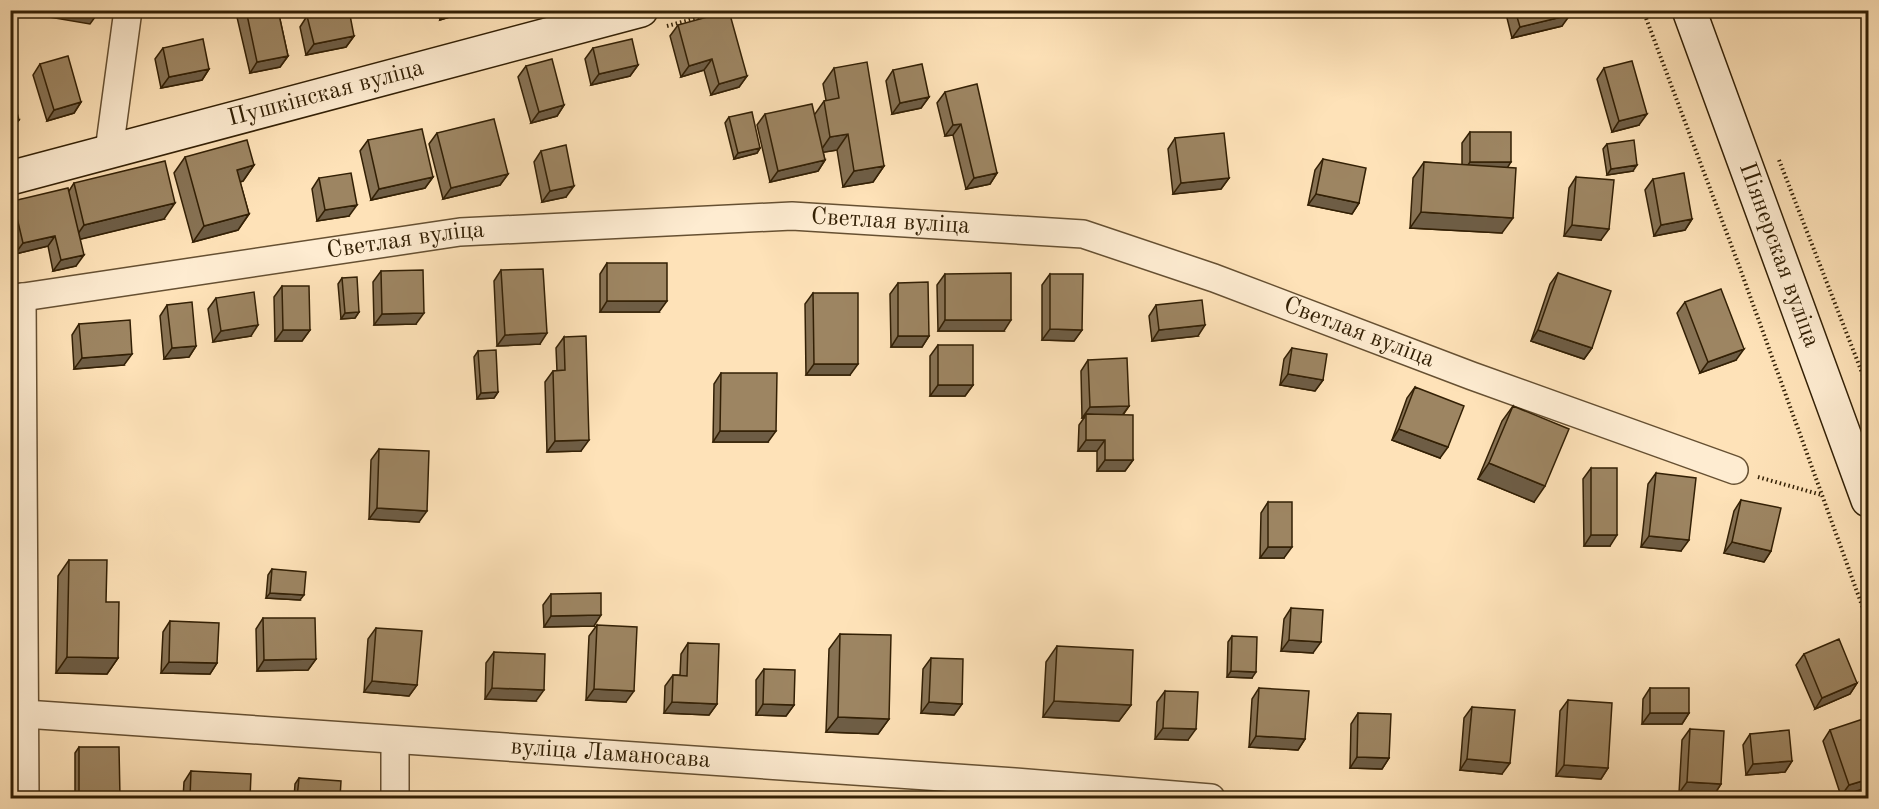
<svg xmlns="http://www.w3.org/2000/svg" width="1879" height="809" viewBox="0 0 1879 809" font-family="'Old Standard TT',serif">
<rect width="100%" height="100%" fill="#fee2b8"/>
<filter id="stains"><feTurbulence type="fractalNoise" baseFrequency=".00333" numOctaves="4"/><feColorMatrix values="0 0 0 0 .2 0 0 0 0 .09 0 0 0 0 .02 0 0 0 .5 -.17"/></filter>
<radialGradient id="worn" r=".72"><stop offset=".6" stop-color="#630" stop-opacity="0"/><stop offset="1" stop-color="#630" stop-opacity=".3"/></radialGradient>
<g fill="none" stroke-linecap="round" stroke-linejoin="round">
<g stroke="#665032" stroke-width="30">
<g id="minor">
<path d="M109 151 128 10"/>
<path d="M22 297 25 798"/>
<path id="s1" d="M10 299 460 232 792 216 1083 234 1214 278 1472 376 1734 470"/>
<path id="s2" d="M10 713 1015 782 1211 798"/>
<path d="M395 798V741"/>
</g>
</g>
<g stroke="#332005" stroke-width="36">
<g id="secondary">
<path id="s3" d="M1689 10 1868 500"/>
<path id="s4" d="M10 178 641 10"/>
</g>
</g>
<path stroke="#332005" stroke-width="4" stroke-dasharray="1.5 3" stroke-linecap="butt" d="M1643 10 1738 263 1868 622
M667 26 727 10
M1779 160 1868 388
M1758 477 1822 495"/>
<use href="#minor" stroke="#feecd1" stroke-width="27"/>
<use href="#secondary" stroke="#feecd1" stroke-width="33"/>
</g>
<path fill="#877254" stroke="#332005" stroke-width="1.5" d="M238 10H278L288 56 280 67 250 73 236 13Z
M437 10H472L440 20Z
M1505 10H1569L1562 26 1512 38Z
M307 16 354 36 346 47 306 55 300 27Z
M678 25 747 76 739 87 711 95 704 70 681 77 670 36Z
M163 48 209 69 202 80 161 88 155 59Z
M593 48 638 65 630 76 591 85 585 59Z
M40 64 81 102 74 113 47 121 33 75Z
M526 66 564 105 557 116 531 123 518 77Z
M834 68 884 166 873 182 843 187 837 150 823 152 825 160 818 171 770 182 757 125 765 114H815L824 101 826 100 823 84Z
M1604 68 1639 125 1612 132 1597 79Z
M893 70 929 97 921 108 892 114 886 81Z
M945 92 997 173 990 184 966 189 953 135 945 136 937 103Z
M729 117 760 148 757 153 734 159 725 123Z
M1470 132 1507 168 1502 233 1410 228 1413 178 1424 162 1462 165V143Z
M437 133 508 174 500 185 443 199 429 144Z
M1175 138 1229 178 1221 189 1173 194 1168 149Z
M368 140 433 177 425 188 371 200 360 151Z
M1607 144 1633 171 1607 175 1603 149Z
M541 151 566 197 542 202 534 162Z
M185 157 254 165 243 181 240 182 249 214 238 230 193 242 174 173Z
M1323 159 1359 203 1352 214 1308 205 1315 170Z
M1576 177 1601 240 1564 236 1569 188Z
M319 178 349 216 317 221 312 189Z
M1653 179 1692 219 1685 230 1654 236 1645 190Z
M74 183 164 219 80 239 76 266 53 271 48 246 15 254 12 239 10 242V205L13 201 69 191Z
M607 263 659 312H600V274Z
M501 270 540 344 497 346 494 281Z
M381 271 416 324 374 325 373 282Z
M1558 273 1592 348 1584 359 1531 341 1550 284Z
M945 274 1004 331H938L937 285Z
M1050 274 1082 330 1074 341 1042 340V285Z
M342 278 359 312 355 318 341 319 338 284Z
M898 283 929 336 922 347H891L890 294Z
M282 286 310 330 302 341H275L274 297Z
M813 293 850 375H806L805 304Z
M216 298 251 336 213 342 208 309Z
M1685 302 1736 360 1700 373 1677 313Z
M167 305 196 346 189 357 164 359 160 316Z
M1156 305 1198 336 1152 341 1149 316Z
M79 324 124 365 74 369 72 335Z
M564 337 581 451 547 452 545 382 553 371H557L556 348Z
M938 345 973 385 965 396H930V356Z
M1292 348 1323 380 1315 391 1280 385 1284 359Z
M478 351 498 392 494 398 477 399 474 357Z
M1088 360 1129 406 1123 415 1133 460 1125 471H1097V451H1078L1079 425 1084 418H1082L1081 371Z
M721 373 768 442H713L714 384Z
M1415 387 1440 458 1392 440 1407 398Z
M1513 406 1534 502 1478 479 1502 421Z
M379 449 419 522 369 519 371 460Z
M1591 468 1610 546H1584L1583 479Z
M1656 473 1681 551 1641 547 1648 484Z
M1741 500 1771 551 1764 562 1724 553 1734 511Z
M1268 502 1284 558H1260L1261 513Z
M69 560 106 602 118 658 107 674 56 673 58 576Z
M272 569 300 600 266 598 268 575Z
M551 594 594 626 544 627 543 605Z
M1291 608 1313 653 1281 651 1284 619Z
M263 618 316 659 308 670 257 671 256 629Z
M170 621 217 663 210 674 161 673 163 632Z
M597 625 626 702 586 700 589 636Z
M376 628 417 685 409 696 364 692 368 639Z
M840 634 889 719 878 734 826 732 829 649Z
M1232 636 1252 678 1227 677 1228 642Z
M688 643 717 704 709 715 664 713 665 686 673 675H680L681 654Z
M1057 646 1131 705 1119 721 1043 717 1046 662Z
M494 652 536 701 485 699 486 663Z
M1804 654 1857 683 1850 694 1815 709 1796 665Z
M931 658 962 704 954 715 921 713 923 669Z
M764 669 794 705 786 716 756 715V680Z
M1259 688 1305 739 1298 750 1249 747 1252 699Z
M1650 688 1689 713 1682 724H1642L1643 699Z
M1165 691 1188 740 1155 739 1157 702Z
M1568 700 1608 768 1601 779 1556 776 1560 711Z
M1472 707 1502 774 1460 770 1464 718Z
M1358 713 1389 758 1382 769 1350 768 1351 724Z
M1869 727V787L1841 796 1823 741 1830 730Z
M1690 729 1721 784 1714 795 1679 793 1682 740Z
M1750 734 1792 761 1785 772 1746 775 1743 745Z
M79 747 120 798H75V753Z
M191 771 250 798H183L184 782Z
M299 778 340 798H294L295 784Z"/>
<path fill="#6e5d45" stroke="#332005" stroke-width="1.5" d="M40 10H83L98 13 90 24 37 15Z
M446 10H472L440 20Z
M1570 15 1562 26 1512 38 1520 27Z
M354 36 346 47 306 55 314 44Z
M288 56 280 67 250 73 257 62Z
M712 59 704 70 681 77 689 66Z
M638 65 630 76 591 85 599 74Z
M209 69 202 80 161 88 169 77Z
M747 76 739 87 711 95 719 84Z
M929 97 921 108 892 114 900 103Z
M81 102 74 113 47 121 54 110Z
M564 105 557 116 531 123 539 112Z
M1647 114 1639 125 1612 132 1619 121Z
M19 120 11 131H10V122Z
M961 124 953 135 945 136 953 125Z
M848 134 837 150 819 153 830 137Z
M760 148 757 153 734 159 738 153Z
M825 160 818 171 770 182 778 171Z
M1470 162H1511L1504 173H1462Z
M254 165 243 181 226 186 237 170Z
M1637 165 1633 171 1607 175 1611 169Z
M884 166 873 182 843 187 854 171Z
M997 173 990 184 966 189 974 178Z
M508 174 500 185 443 199 451 188Z
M433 177 425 188 371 200 379 189Z
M1229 178 1221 189 1173 194 1181 183Z
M574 186 566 197 542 202 550 191Z
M1316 194 1359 203 1352 214 1308 205Z
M175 203 164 219 73 241 84 225Z
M357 205 349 216 317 221 325 210Z
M1421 212 1513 218 1502 233 1410 228Z
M249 214 238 230 193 242 204 226Z
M1692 219 1685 230 1654 236 1661 225Z
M1572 225 1609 229 1601 240 1564 236Z
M55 236 48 246 15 254 23 243Z
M84 255 76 266 53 271 61 260Z
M607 301H667L659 312H600Z
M359 312 355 318 341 319 345 313Z
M424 313 416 324 374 325 382 314Z
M945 320H1011L1004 331H938Z
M258 325 251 336 213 342 221 331Z
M1205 325 1198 336 1152 341 1159 330Z
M1050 329 1082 330 1074 341 1042 340Z
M283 330H310L302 341H275Z
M1538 330 1592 348 1584 359 1531 341Z
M547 333 540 344 497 346 505 335Z
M898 336H929L922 347H891Z
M196 346 189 357 164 359 172 348Z
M1744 349 1736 360 1700 373 1708 362Z
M132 354 124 365 74 369 82 358Z
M814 364H858L850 375H806Z
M1288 374 1323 380 1315 391 1280 385Z
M938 385H973L965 396H930Z
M498 392 494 398 477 399 481 393Z
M1129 406 1121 417 1086 414 1084 418H1082L1090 407Z
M1399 429 1448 447 1440 458 1392 440Z
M720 431H776L768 442H713Z
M589 440 581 451 547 452 555 441Z
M1086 440H1105L1097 451H1078Z
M1105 460H1133L1125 471H1097Z
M1489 463 1545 486 1534 502 1478 479Z
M377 508 427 511 419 522 369 519Z
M1591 535H1617L1610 546H1584Z
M1649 536 1689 540 1681 551 1641 547Z
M1732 542 1771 551 1764 562 1724 553Z
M1268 547H1292L1284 558H1260Z
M270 593 304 595 300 600 266 598Z
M601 615 594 626 544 627 551 616Z
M1289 640 1321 642 1313 653 1281 651Z
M67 657 118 658 107 674 56 673Z
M316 659 308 670 257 671 264 660Z
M169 662 217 663 210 674 161 673Z
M1231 671 1256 672 1252 678 1227 677Z
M372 681 417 685 409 696 364 692Z
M1857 683 1850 694 1815 709 1822 698Z
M492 688 544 690 536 701 485 699Z
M594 689 634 691 626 702 586 700Z
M1054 701 1131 705 1119 721 1043 717Z
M672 702 717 704 709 715 664 713Z
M929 702 962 704 954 715 921 713Z
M763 704 794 705 786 716 756 715Z
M1650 713H1689L1682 724H1642Z
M838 717 889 719 878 734 826 732Z
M1163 728 1196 729 1188 740 1155 739Z
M1256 736 1305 739 1298 750 1249 747Z
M1357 757 1389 758 1382 769 1350 768Z
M1467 759 1510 763 1502 774 1460 770Z
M1792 761 1785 772 1746 775 1753 764Z
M1564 765 1608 768 1601 779 1556 776Z
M1869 779V787L1841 796 1849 785Z
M1687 782 1721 784 1714 795 1679 793Z"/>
<path fill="#9d8562" stroke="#332005" stroke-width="1.5" d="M83 10H98V13Z
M246 10H278L288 56 257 62Z
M331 10H349L354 36 314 44 307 16Z
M1515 10H1569L1570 15 1520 27Z
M729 11 747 76 719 84 712 59 689 66 678 25Z
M203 39 209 69 169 77 163 48Z
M632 39 638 65 599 74 593 48Z
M68 56 81 102 54 110 40 64Z
M552 59 564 105 539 112 526 66Z
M1632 61 1647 114 1619 121 1604 68Z
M867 62 884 166 854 171 848 134 830 137 824 101 839 98 834 68Z
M922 64 929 97 900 103 893 70Z
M977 84 997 173 974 178 961 124 953 125 945 92Z
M10 87 19 120 10 122Z
M812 104 825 160 778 171 765 114Z
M752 112 760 148 738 153 729 117Z
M494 119 508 174 451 188 437 133Z
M422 129 433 177 379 189 368 140Z
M1470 132H1511V162H1470Z
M1224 133 1229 178 1181 183 1175 138Z
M247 140 254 165 237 170 249 214 204 226 185 157Z
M1634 140 1637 165 1611 169 1607 144Z
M566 145 574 186 550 191 541 151Z
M1323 159 1366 168 1359 203 1316 194Z
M165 161 175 203 84 225 74 183Z
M1424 162 1516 168 1513 218 1421 212Z
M351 173 357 205 325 210 319 178Z
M1684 173 1692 219 1661 225 1653 179Z
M1576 177 1614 180 1609 229 1572 225Z
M68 188 84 255 61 260 55 236 23 243 13 201Z
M10 225 13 238H10Z
M607 263H667V301H607Z
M543 269 547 333 505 335 501 270Z
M423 270 424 313 382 314 381 271Z
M1011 273V320H945V274Z
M1558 273 1611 291 1592 348 1538 330Z
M1050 274H1083L1082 330 1050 329Z
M357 277 359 312 345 313 342 278Z
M928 282 929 336H898V283Z
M282 286H309L310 330H283Z
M1721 289 1744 349 1708 362 1685 302Z
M254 292 258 325 221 331 216 298Z
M813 293H858V364H814Z
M1202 300 1205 325 1159 330 1156 305Z
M192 302 196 346 172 348 167 305Z
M130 320 132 354 82 358 79 324Z
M586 336 589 440 555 441 553 371 565 370 564 337Z
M938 345H973V385H938Z
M1292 348 1327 354 1323 380 1288 374Z
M496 350 498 392 481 393 478 351Z
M1127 358 1129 406 1090 407 1088 360Z
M721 373H777L776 431H720Z
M1415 387 1464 406 1448 447 1399 429Z
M1513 406 1569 429 1545 486 1489 463Z
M1086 414 1133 415V460H1105V440H1086Z
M379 449 429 451 427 511 377 508Z
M1591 468H1617V535H1591Z
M1656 473 1696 478 1689 540 1649 536Z
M1741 500 1781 508 1771 551 1732 542Z
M1268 502H1292V547H1268Z
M69 560H107L106 602H119L118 658 67 657Z
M272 569 306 572 304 595 270 593Z
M601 593V615L551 616V594Z
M1291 608 1323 610 1321 642 1289 640Z
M263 618H315L316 659 264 660Z
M170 621 219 623 217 663 169 662Z
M597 625 637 627 634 691 594 689Z
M376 628 422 631 417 685 372 681Z
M840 634 891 635 889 719 838 717Z
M1232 636 1257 637 1256 672 1231 671Z
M1839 639 1857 683 1822 698 1804 654Z
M688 643 719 644 717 704 672 702 673 675 687 676Z
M1057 646 1133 650 1131 705 1054 701Z
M494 652 545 654 544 690 492 688Z
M931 658 963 659 962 704 929 702Z
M764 669 795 670 794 705 763 704Z
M1259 688 1309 691 1305 739 1256 736Z
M1650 688H1689V713H1650Z
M1165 691 1198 692 1196 729 1163 728Z
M1568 700 1612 703 1608 768 1564 765Z
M1472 707 1515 710 1510 763 1467 759Z
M1358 713 1391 714 1389 758 1357 757Z
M1866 718 1869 727V779L1849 785 1830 730Z
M1690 729 1724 731 1721 784 1687 782Z
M1789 730 1792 761 1753 764 1750 734Z
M79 747H119L120 798H79Z
M191 771 251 774 250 798H190Z
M299 778 341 781 340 798H297Z
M450 793 485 794V798H450Z"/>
<g text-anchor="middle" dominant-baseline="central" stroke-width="4.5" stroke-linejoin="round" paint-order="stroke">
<g font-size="24" fill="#332005" stroke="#feecd1">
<text stroke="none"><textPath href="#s4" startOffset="327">Пушкінская вуліца</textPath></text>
<text stroke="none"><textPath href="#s1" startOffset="886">Светлая вуліца</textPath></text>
<text stroke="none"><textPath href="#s1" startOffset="400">Светлая вуліца</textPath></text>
<text stroke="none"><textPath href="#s3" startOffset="261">Піянерская вуліца</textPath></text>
<text stroke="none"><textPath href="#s1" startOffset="1372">Светлая вуліца</textPath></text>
<text stroke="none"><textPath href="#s2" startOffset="602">вуліца Ламаносава</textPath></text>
</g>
</g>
<rect width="1879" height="809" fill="none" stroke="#fee2b8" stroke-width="36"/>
<rect x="12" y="12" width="1855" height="785" fill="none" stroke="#332005" stroke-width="3"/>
<rect x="18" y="18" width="1843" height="773" fill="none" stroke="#332005" stroke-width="1.5"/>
<rect width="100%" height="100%" filter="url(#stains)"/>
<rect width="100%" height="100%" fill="url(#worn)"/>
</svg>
